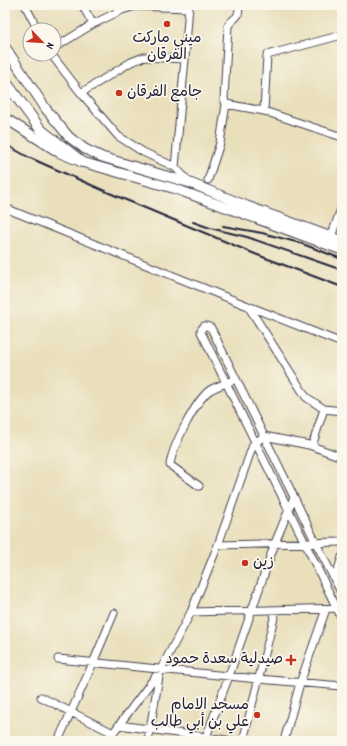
<svg xmlns="http://www.w3.org/2000/svg" width="347" height="746" viewBox="0 0 347 746" font-family="Dekko,'Playpen Sans Arabic',sans-serif">
<rect width="100%" height="100%" fill="#fbf7ec"/>
<filter id="ink" filterUnits="userSpaceOnUse"><feTurbulence type="fractalNoise" baseFrequency=".025" numOctaves="2"/><feDisplacementMap in="SourceGraphic" scale="8" xChannelSelector="R" yChannelSelector="G"/><feConvolveMatrix kernelMatrix="1 2 1 2 8 2 1 2 1" color-interpolation-filters="sRGB"/></filter>
<filter id="wash" filterUnits="userSpaceOnUse"><feTurbulence type="fractalNoise" baseFrequency=".012" numOctaves="4" result="noise"/><feDisplacementMap in="SourceGraphic" scale="16" xChannelSelector="R" yChannelSelector="G"/><feGaussianBlur stdDeviation="0.9" result="paint"/><feColorMatrix in="noise" values="0 0 0 0 0 0 0 0 0 0 0 0 0 0 0 0 0 1.4 0 .05"/><feComposite in="paint" operator="in"/></filter>
<g filter="url(#wash)">
<rect width="100%" height="100%" fill="#e9dfbb"/>
</g>
<g filter="url(#ink)">
<g fill="none" stroke-linecap="round" stroke-linejoin="round">
<g stroke="#403e4e" stroke-width="9">
<path id="minor" d="M25 5 38 30
M82 5 93 24
M239 5C239 22 234 15 228 26L224 99 226 104 264 111
M342 35 267 55 264 111 342 137
M54 48 93 24 122 10 136 6 188 8
M51 54 81 93 118 136 143 152 175 167 190 183
M81 93 131 62 144 57 185 59
M175 167 185 59 189 5
M208 180 220 143 226 104
M5 208 248 306 342 343
M331 237 342 206
M248 306 306 397 324 409 342 411
M312 446 324 409
M342 457 309 445 264 436 253 445 218 545 342 542
M199 486 170 465C172 447 196 400 210 390 217 386 229 382 236 379
M335 579 342 557
M342 594 316 543 294 497 211 328 207 326H204L201 330V332L305 543 342 619
M191 612 342 608
M58 659 258 679 342 686
M41 697 113 733
M119 725 206 737 232 741
M58 741 93 663 114 613
M111 741 113 733 161 669 191 612 218 545
M148 741 160 671
M206 741V737L229 676 275 543 294 497
M243 741 276 610
M284 741 300 683 326 609"/>
</g>
<g stroke="#403e4e" stroke-width="11">
<path id="major" d="M5 47 46 109 69 137 85 149 102 157 190 183 247 206 342 241
M5 118 60 153 82 162 176 189 342 250"/>
</g>
<g stroke="#403e4e" stroke-width="12">
<path id="highway" d="M5 81 41 130 82 162"/>
</g>
<use href="#minor" stroke="#fff" stroke-width="7"/>
<use href="#major" stroke="#fff" stroke-width="9"/>
<use href="#highway" stroke="#fff" stroke-width="10"/>
<path stroke="#22223b" stroke-width="2" d="M5 144 28 157 107 192 255 254 342 287
M193 222 210 228 247 237 342 270
M223 226 262 233 300 243 342 259"/>
</g>
</g>
<g fill="#c8321e" stroke="#fbf7ec" stroke-width="1.5">
<circle cx="167" cy="24" r="4"/>
<circle cx="119" cy="93" r="4"/>
<circle cx="245" cy="563" r="4"/>
<path d="M289 654h4v4h4v4h-4v4h-4v-4h-4v-4h4z"/>
<circle cx="257" cy="715" r="4"/>
</g>
<g text-anchor="middle" dominant-baseline="central" stroke-width="3.5" stroke-linejoin="round" paint-order="stroke">
<g font-size="15" fill="#22223b" stroke="#fbf7ec" text-anchor="start">
<text x="167" y="39" text-anchor="middle">ميني ماركت<tspan x="167" dy="17">الفرقان</tspan></text>
<text x="127" y="93">جامع الفرقان</text>
<text x="253" y="563">زين</text>
<text x="283" y="660" text-anchor="end">صيدلية سعدة حمود</text>
<text x="249" y="706" text-anchor="end">مسجد الامام<tspan x="249" dy="17">علي بن أبي طالب</tspan></text>
</g>
</g>
<rect width="347" height="746" fill="none" stroke="#fbf7ec" stroke-width="20"/>
<g transform="translate(42 42) rotate(115)"><circle r="19" fill="#fbf7ec" stroke="#a4a2a5"/>
<path d="M0-3L7 15L0 10L-7 15Z" fill="#c8321e"/>
<text y="-6" font-size="11" font-weight="bold" text-anchor="middle" fill="#22223b">N</text>
</g>
</svg>
